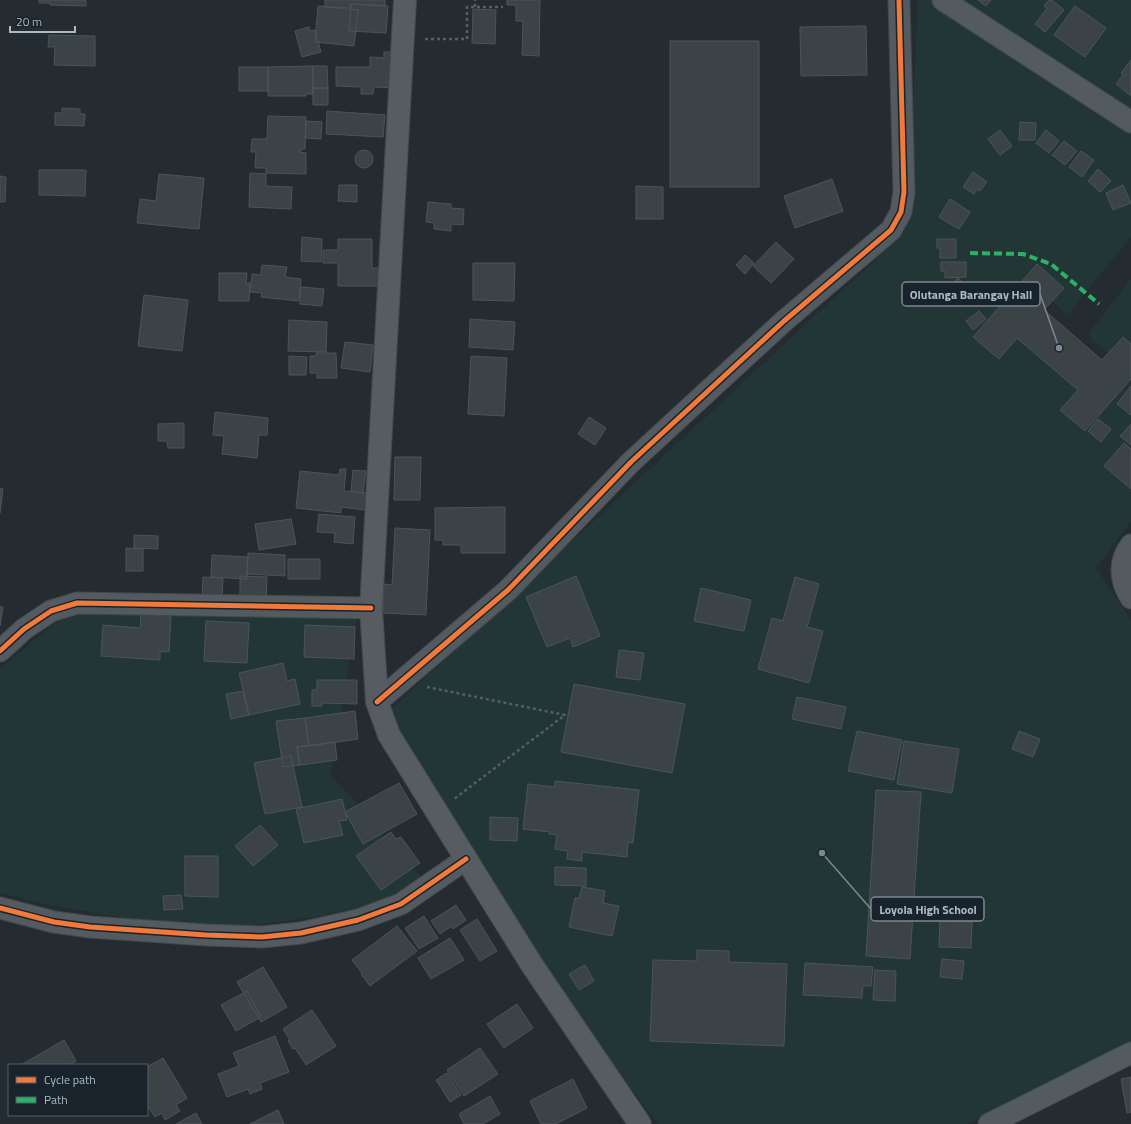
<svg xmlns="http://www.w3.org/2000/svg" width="1131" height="1124" viewBox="0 0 1131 1124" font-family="'Titillium Web',sans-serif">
<rect width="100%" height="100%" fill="#242c31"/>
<path fill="#223735" d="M918 0H932L1131 128V237L1067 315 1052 301 1064 288 1037 265 973 337 999 359 1017 338 1078 390 1060 410 1085 431 1131 379V522L1096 568 1131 620V1043L1004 1105 968 1124H658L544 973 388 712 874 261 908 221Z
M960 0H1131V109L1018 39Z
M1131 279V344L1122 337 1108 353 1091 339 1089 333Z
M83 613 357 616 330 774 423 879 385 902 310 918 228 928 155 923 54 906 0 893V669L34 640 55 623Z"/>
<path fill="#3c4347" stroke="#4b545a" d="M39 0H86V6L50 5V3H39Z
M325 0H385V6L351 4V8L325 7Z
M507 0H540L539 56 522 55 523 21H516V5H507Z
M978 0H991L986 6Z
M1049 0H1052L1064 10 1045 32 1035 24 1047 8 1044 6Z
M351 4 388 6 386 33 349 31Z
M318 6 358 10 354 46 315 42Z
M1075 6 1106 28 1085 57 1054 35Z
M473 9 496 10 495 44 472 43Z
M866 26 867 75 801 76 800 27Z
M309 27 310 31 315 30 321 52 302 57 295 31Z
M49 35 95 36V66L54 65 55 47H48Z
M670 41H759V187H670Z
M384 52H397L396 88 374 87 373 94H361V87L336 86V67H370V57L384 58Z
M1131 60V96L1116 84 1123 75 1121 73Z
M313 66H327L328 88H313Z
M313 66V94H306V96H268V67Z
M239 67H268V91H239Z
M313 88H328V105H313Z
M62 108 80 109V114H85L84 126 55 125V113H62Z
M327 111 385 115 383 137 326 134Z
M268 116 306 117 305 149H301L300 152 306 153V174L266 173V168H255L256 152H251L252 139H267Z
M306 121 322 122 321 139 305 138Z
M1020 122 1036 123 1035 140H1019Z
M1000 130 1012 146 1000 155 988 139Z
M1046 130 1059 141 1049 153 1036 143Z
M1064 141 1077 151 1065 165 1052 155Z
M355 159a9 9 0 1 1 18 0a9 9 0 1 1-18 0Z
M1081 151 1094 160 1082 177 1069 167Z
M1098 169 1111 181 1100 192 1088 181Z
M39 170H86L85 196 39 195Z
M973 172 987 182 980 191 977 189 974 194 963 187Z
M250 173 266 174V186L292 187 291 209 249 207Z
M159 174 204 178 199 229 137 223 140 199 156 201Z
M0 176 6 177 5 202H0Z
M832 179 843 211 795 228 784 196Z
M339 185H357V202L338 201Z
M1123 185 1131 203 1113 210 1106 193Z
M636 186 663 187V219H636Z
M950 199 970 212 959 229 939 217Z
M428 202 451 204V208L464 209 463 225 451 224V231L434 229V223L426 222Z
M302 237 322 239 321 262 301 261Z
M338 239H372V268H382L381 286H338V263H323V250H338Z
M937 239H956V258H940V248H937Z
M776 242 794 259 771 283 753 266Z
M745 255 754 263 745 274 736 265Z
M941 262H966V277L945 278V271H941Z
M473 263H515L514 301 473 300Z
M1037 264 1064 288 1044 310 1102 360 1123 337 1131 344V379L1085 431 1060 410 1078 390 1017 338 999 359 973 337Z
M262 265 287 267 285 277 301 279 299 301 261 297 262 293 250 292 252 274 261 275Z
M219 273H247L246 283H250L249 301H219Z
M958 278 969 289 957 302 945 290Z
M301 287 324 289 322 306 300 304Z
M144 295 188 300 182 351 138 346Z
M979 311 986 319 973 330 966 321Z
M470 319 515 322 513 350 469 347Z
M289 320 327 322 326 352 288 351Z
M345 342 373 345 370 372 341 368Z
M316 353H336L337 378H317V373H310V356H316Z
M289 356 307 357 306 375H289Z
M471 356 507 358 504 416 468 414Z
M1131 386V415L1117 404Z
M215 412 268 418 267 435H259L257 458 222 454 224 436 213 435Z
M589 417 606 428 595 445 578 434Z
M1098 419 1111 429 1101 442 1088 431Z
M184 423V448H168L167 441H158V424Z
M1131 424V445L1120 436Z
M1124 443 1131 449V489L1104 466Z
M395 457H421L420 500H394Z
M340 469H346L344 491 367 493 365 510 341 507V513L296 508 300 471 339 475Z
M353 470 366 471 363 493 351 491Z
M0 488 3 489 0 513Z
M505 507V553H461V545H443V540H435V508Z
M319 514 355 517 353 544 334 542 335 533 317 532Z
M291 519 296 544 259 550 255 524Z
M395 528 430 530 426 615 383 613 384 584 392 585Z
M134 535 158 536V549L134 548Z
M126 548 143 549V571H126Z
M248 553 285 555V576L247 574Z
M212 555 248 557 247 579 211 577Z
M288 559H320V579H288Z
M240 576 267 577 266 602H240Z
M576 576 600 636 573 647 570 638 547 647 526 597Z
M203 577 223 578 222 599 202 598Z
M795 577 819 584 807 627 823 631 809 683 758 669 772 618 783 621Z
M701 588 751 600 744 631 694 621Z
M0 607H3L0 626Z
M141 614 171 616 169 652 160 651V660L101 656 103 625 140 628Z
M206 621 249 623 247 663 204 661Z
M305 625 355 627 354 659 304 657Z
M619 650 644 653 640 680 616 677Z
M283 663 287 681 295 679 300 704 249 715 239 673Z
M317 680H357V704L322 703V706H312V690H317Z
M574 684 685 704 672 773 561 752Z
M243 691 249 715 231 719 226 694Z
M797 697 846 707 841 729 792 719Z
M355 711 358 739 309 746 305 718Z
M305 718 309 746 297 747 300 765 283 767 276 721Z
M857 731 902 740 894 780 848 771Z
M1019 731 1040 739 1033 757 1012 749Z
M904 741 959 749 952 793 897 784Z
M335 742 337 760 300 765 297 747Z
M291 756 302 807 265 814 254 763Z
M555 781 639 790 633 843 628 842 627 857 582 852V861L567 859 568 851 555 849 557 835 549 834 550 832 523 829 528 784 555 787Z
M399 783 417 814 363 844 345 812Z
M876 790 921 792 910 959 866 956Z
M342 799 347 820 339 821 343 835 304 843 296 809Z
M490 817 518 818 517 841 490 840Z
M260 825 278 845 253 866 235 846Z
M391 832 396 839 401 837 420 863 381 890 356 856Z
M185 856H218V897L185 896Z
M555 867 586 868V886L555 885Z
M582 887 605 891 603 903 619 906 612 936 569 927 575 898H579Z
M181 895 183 909 164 910 163 896Z
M456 905 466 920 453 929 452 926 440 934 431 921Z
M424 916 438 938 419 949 405 928Z
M477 919 497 951 480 961 460 930Z
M940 920 972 922 971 948 939 947Z
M397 926 417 951 370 986 361 974 362 973 352 960Z
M450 938 464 960 431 979 418 958Z
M697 950 729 951V962L787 964 784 1046 650 1041 653 960 697 961Z
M942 959 964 961 962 979 940 977Z
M805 963 873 967 871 986H863L862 998 803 995Z
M585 965 594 981 579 990 569 974Z
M263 967 287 1007 261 1022 237 982Z
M875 970 896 971 895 1001 873 1000Z
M247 991 261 1017 236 1031 221 1005Z
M517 1004 533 1028 504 1048 487 1024Z
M312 1010 336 1046 306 1065 295 1048 293 1049 288 1041 290 1040 283 1029Z
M275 1036 289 1072 260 1083 262 1089 250 1094 248 1089 227 1097 218 1074 239 1066 233 1053Z
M64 1040 76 1061 69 1065H21Z
M480 1048 498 1074 464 1096 447 1070Z
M163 1058 187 1098 176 1105 180 1111 165 1120 162 1113 155 1117 147 1105V1067Z
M447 1073 461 1095 450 1102 436 1080Z
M1131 1077V1112L1127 1113 1121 1079Z
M573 1079 587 1108 556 1124H541L530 1101Z
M490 1096 500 1114 483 1124H464L459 1114Z
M278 1110 284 1124H250Z
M196 1113 202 1124H176Z"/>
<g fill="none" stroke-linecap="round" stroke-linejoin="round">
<g stroke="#42484c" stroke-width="23">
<path id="minor" d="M943 0 1131 122
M1131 545C1118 562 1120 581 1131 598
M0 651 24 629 51 611 77 603 371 608
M377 702 508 590 631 462 784 321 891 230 901 212 904 192 899 0
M0 908 54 922 90 927 206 935 262 937 301 933 358 920 401 904 466 859
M989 1124 1131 1053"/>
</g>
<g stroke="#41494e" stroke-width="24">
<path id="major" d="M405 0 371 608 377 702 389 735 532 965 640 1124"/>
</g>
<path stroke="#565e63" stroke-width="2.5" stroke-dasharray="3 3" stroke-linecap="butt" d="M475 7V0
M425 39H467V7H503
M427 687 565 715 454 799"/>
<use href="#minor" stroke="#535a60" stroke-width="21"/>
<use href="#major" stroke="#565c61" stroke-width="22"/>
<path stroke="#2db169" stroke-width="4" stroke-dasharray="8 4" stroke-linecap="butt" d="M970 253 1023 254 1051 264 1099 304"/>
<g stroke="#18232b" stroke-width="8">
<path id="cycleway" d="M0 651 24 629 51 611 77 603 371 608
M377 702 508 590 631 462 784 321 891 230 901 212 904 192 899 0
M0 908 54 922 90 927 206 935 262 937 301 933 358 920 401 904 466 859"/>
</g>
<use href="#cycleway" stroke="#f17a3a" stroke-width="5"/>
</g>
<path fill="none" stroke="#7c8891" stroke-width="1.5" d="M1059 348L1040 294M822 853L871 909"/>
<g fill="#7c8891" stroke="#18232b" stroke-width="1.5">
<circle cx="1059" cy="348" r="4"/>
<circle cx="822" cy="853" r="4"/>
</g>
<g fill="#18232b" stroke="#7c8891" stroke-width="1.5">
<rect x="902" y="282" width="138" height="24" rx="4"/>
<rect x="871" y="897" width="113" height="24" rx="4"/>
</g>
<g font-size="12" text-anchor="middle" font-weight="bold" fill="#acbac4">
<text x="971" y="299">Olutanga Barangay Hall</text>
<text x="928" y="914">Loyola High School</text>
</g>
<rect x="8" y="1064" width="140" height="52" fill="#18232b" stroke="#535f68"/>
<rect x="16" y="1077" width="20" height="6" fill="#f17a3a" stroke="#535f68"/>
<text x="44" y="1084" font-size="12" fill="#acbac4">Cycle path</text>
<rect x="16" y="1097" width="20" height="6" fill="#2db169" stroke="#535f68"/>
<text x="44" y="1104" font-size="12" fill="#acbac4">Path</text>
<path d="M10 26v6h65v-6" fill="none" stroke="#acbac4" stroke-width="2"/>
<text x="16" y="26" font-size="12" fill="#acbac4" stroke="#18232b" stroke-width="3" paint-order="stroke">20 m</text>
</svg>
